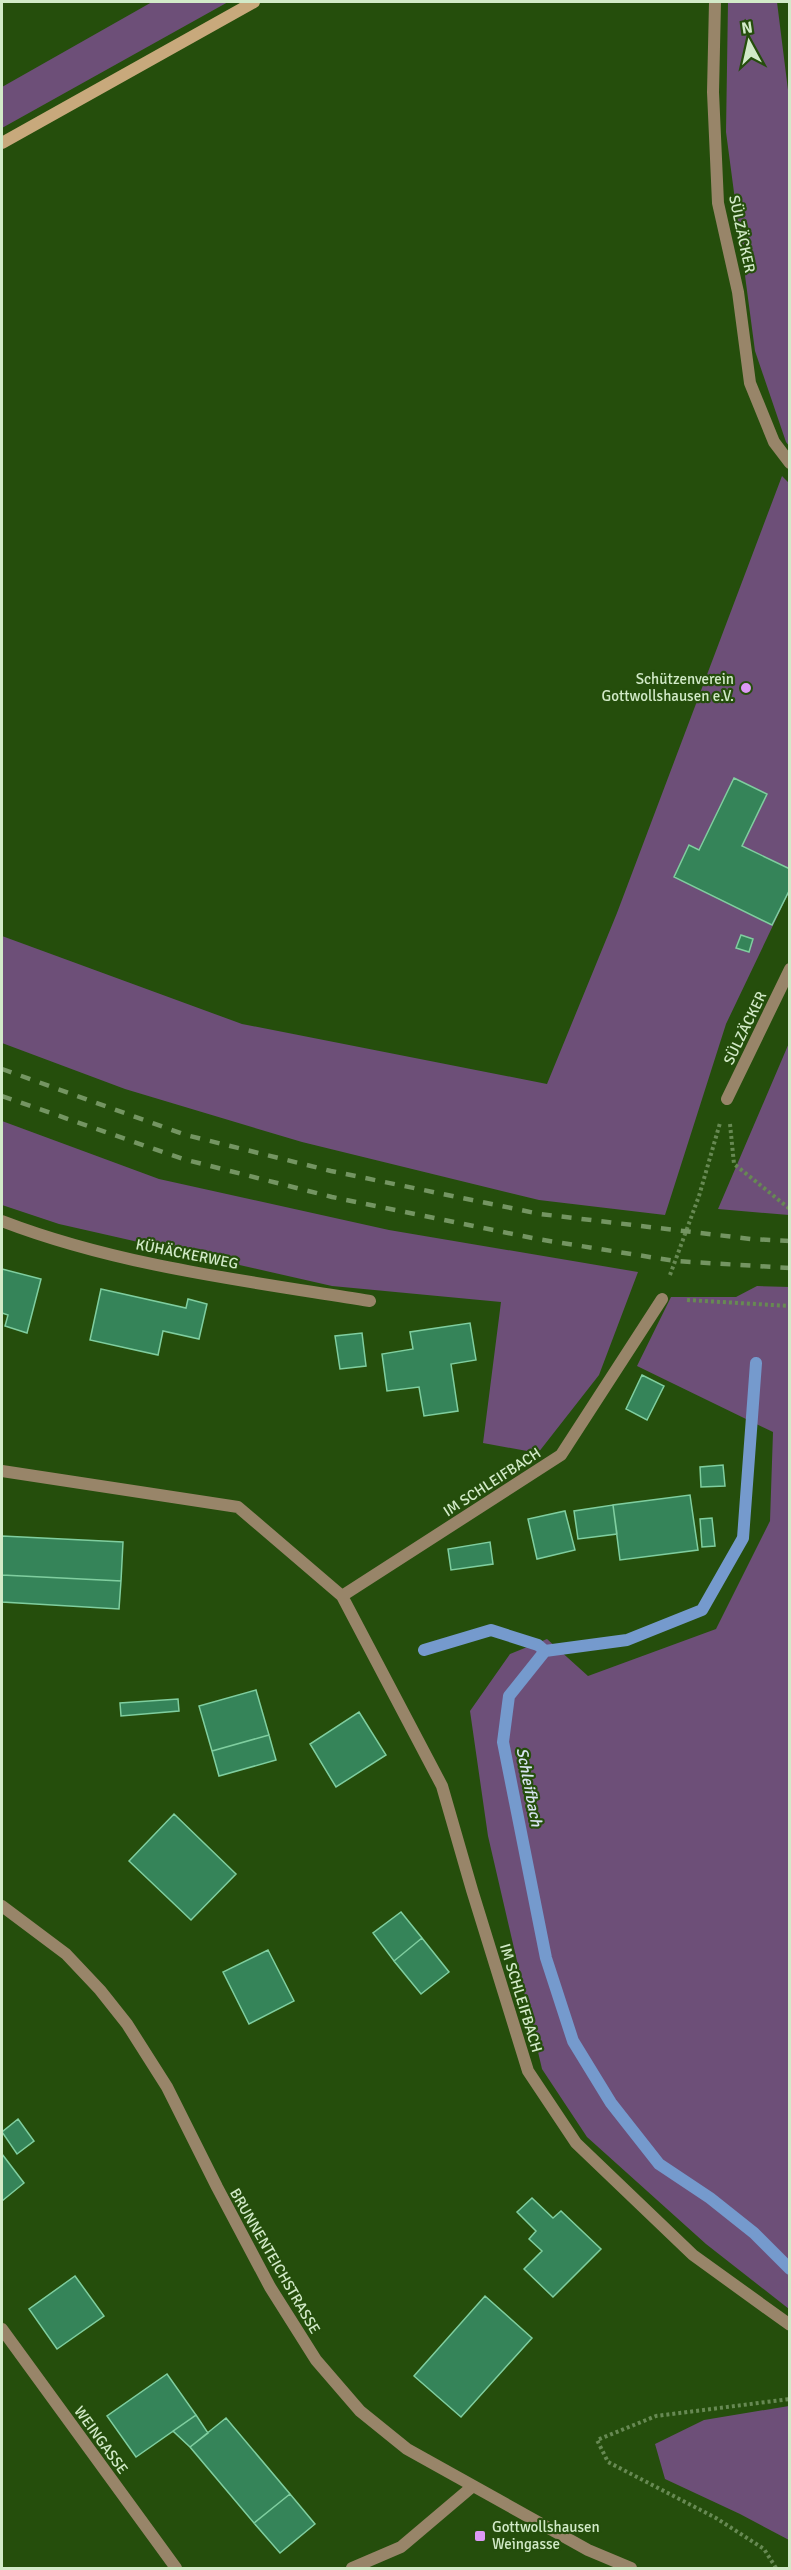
<svg xmlns="http://www.w3.org/2000/svg" width="791" height="2570" viewBox="0 0 791 2570" font-family="Signika,sans-serif">
<rect width="100%" height="100%" fill="#254e0c"/>
<path fill="#6d4f78" d="M152 2H228L2 128V87Z
M728 2H777L790 106 789 446 786 442 755 351 726 132Z
M782 476 789 483V892L726 1024 665 1215 539 1200 302 1142 125 1089 2 1043V936L242 1024 547 1084 617 913Z
M789 1043V1215L718 1209Z
M2 1121 159 1179 389 1230 638 1272 599 1375 538 1453 483 1443 501 1302 332 1286 59 1224 2 1205Z
M757 1286 790 1287 789 2309 706 2244 587 2137 542 2069 488 1836 470 1711 510 1654 547 1639 588 1676 716 1629 770 1521 773 1432 637 1366 671 1297H736Z
M789 2406V2540L740 2514 665 2479 655 2444 704 2420Z"/>
<g fill="none" stroke-linecap="round" stroke-linejoin="round">
<path stroke="#759acd" stroke-width="12" d="M756 1363 743 1538 702 1610 627 1640 545 1651 509 1696 503 1742 546 1958 573 2041 611 2103 659 2164 710 2198 754 2233 790 2269
M424 1650 491 1630 538 1645 545 1651"/>
</g>
<path fill="#358459" stroke="#7fce9f" stroke-width="1.5" d="M734 778 767 794 742 846 790 869V889L772 925 674 877 689 845 699 850Z
M741 935 753 939 749 952 736 948Z
M2 1269 41 1279 27 1333 5 1326 8 1315 2 1313Z
M101 1289 186 1308 188 1299 207 1304 199 1339 163 1331 158 1355 90 1340Z
M470 1323 476 1360 451 1364 458 1411 424 1416 419 1387 387 1391 382 1354 413 1349 410 1332Z
M362 1333 366 1366 340 1369 335 1336Z
M642 1375 664 1386 647 1420 626 1409Z
M723 1465 725 1486 701 1487 700 1467Z
M690 1495 698 1550 620 1560 613 1505Z
M613 1505 617 1534 578 1539 574 1511Z
M565 1511 575 1550 537 1559 528 1519Z
M712 1518 715 1546 702 1547 700 1519Z
M2 1536 123 1542 121 1581 2 1575Z
M490 1542 493 1564 451 1570 448 1549Z
M2 1575 121 1581 119 1609 2 1602Z
M256 1690 269 1735 212 1751 199 1706Z
M178 1699 179 1711 121 1716 120 1703Z
M359 1712 386 1755 336 1787 310 1744Z
M269 1735 276 1760 219 1776 212 1751Z
M174 1814 236 1874 191 1920 129 1861Z
M401 1912 422 1938 394 1961 373 1933Z
M422 1938 449 1972 421 1994 394 1961Z
M268 1950 294 2001 249 2024 223 1972Z
M18 2119 34 2141 17 2154 2 2132Z
M2 2154 24 2183 2 2201Z
M532 2198 553 2218 561 2211 601 2249 553 2297 524 2269 542 2251 529 2239 536 2231 517 2212Z
M75 2276 104 2316 57 2349 29 2309Z
M485 2296 532 2338 461 2417 414 2376Z
M167 2374 196 2415 136 2457 107 2416Z
M196 2415 208 2433 190 2447 173 2431Z
M226 2418 290 2494 254 2523 190 2447Z
M290 2494 315 2524 280 2553 254 2523Z"/>
<g fill="none" stroke-linecap="round" stroke-linejoin="round">
<path stroke="#678953" stroke-width="4" stroke-dasharray="3 3" stroke-linecap="butt" d="M730 1124 734 1164 790 1209
M670 1275 699 1196 720 1123
M687 1300 790 1306
M776 2568 764 2549 716 2518 608 2462 597 2440 656 2416 790 2399"/>
<path stroke="#988569" stroke-width="12" d="M715 2 713 92 718 203 738 292 750 383 774 442 790 463
M727 1099 790 969
M2 1221C119 1266 247 1281 370 1301
M2 1471 238 1507 342 1596 442 1786 472 1890 528 2071 576 2143 693 2255 790 2325
M342 1596 561 1455 662 1299
M2 1906 66 1954 100 1990 127 2024 167 2087 217 2187 270 2287 316 2360 360 2411 407 2449 588 2550 631 2568
M2 2329 176 2568
M352 2568 401 2547 473 2486"/>
<path stroke="#c8a97c" stroke-width="12" d="M2 143 254 2"/>
<path stroke="#749562" stroke-width="4.5" stroke-dasharray="10 10" stroke-linecap="butt" d="M2 1069 186 1135 331 1171 540 1214 751 1239 790 1241
M2 1096 183 1159 332 1197 537 1239 675 1261 790 1268"/>
</g>
<g fill="#dc99f4" stroke="#254e0c" stroke-width="2">
<circle cx="746" cy="688" r="6"/>
<rect x="474" y="2530" width="12" height="12" rx="3"/>
</g>
<g text-anchor="middle" dominant-baseline="central" stroke-width="4.5" stroke-linejoin="round" paint-order="stroke">
<g font-size="15" fill="#d2eac8" stroke="#254e0c">
<text transform="translate(742 234) rotate(78)">SÜLZÄCKER</text>
<text transform="translate(745 1028) rotate(-64)">SÜLZÄCKER</text>
<text transform="translate(187 1254) rotate(11)">KÜHÄCKERWEG</text>
<text transform="translate(492 1482) rotate(-33)">IM SCHLEIFBACH</text>
<text transform="translate(521 1998) rotate(73)">IM SCHLEIFBACH</text>
<text transform="translate(275 2261) rotate(60)">BRUNNENTEICHSTRASSE</text>
<text transform="translate(101 2440) rotate(54)">WEINGASSE</text>
</g>
<g font-size="15" fill="#d2eac8" stroke="#254e0c" text-anchor="end">
<text x="734" y="679">Schützenverein<tspan x="734" dy="17">Gottwollshausen e.V.</tspan></text>
<text x="492" y="2527" text-anchor="start">Gottwollshausen<tspan x="492" dy="17">Weingasse</tspan></text>
</g>
<g font-size="16" font-style="italic" fill="#d9e4f3" stroke="#254e0c">
<text transform="translate(529 1787) rotate(79)">Schleifbach</text>
</g>
</g>
<rect width="791" height="2570" fill="none" stroke="#d2eac8" stroke-width="6"/>
<g transform="translate(749 42) rotate(352)" stroke="#254e0c" stroke-width="4.5" paint-order="stroke">
<path d="M0-4.5L10 22L0 15L-10 22Z" fill="#d2eac8"/>
<text y="-9" font-size="16" font-weight="bold" text-anchor="middle" fill="#d2eac8">N</text>
</g>
</svg>
